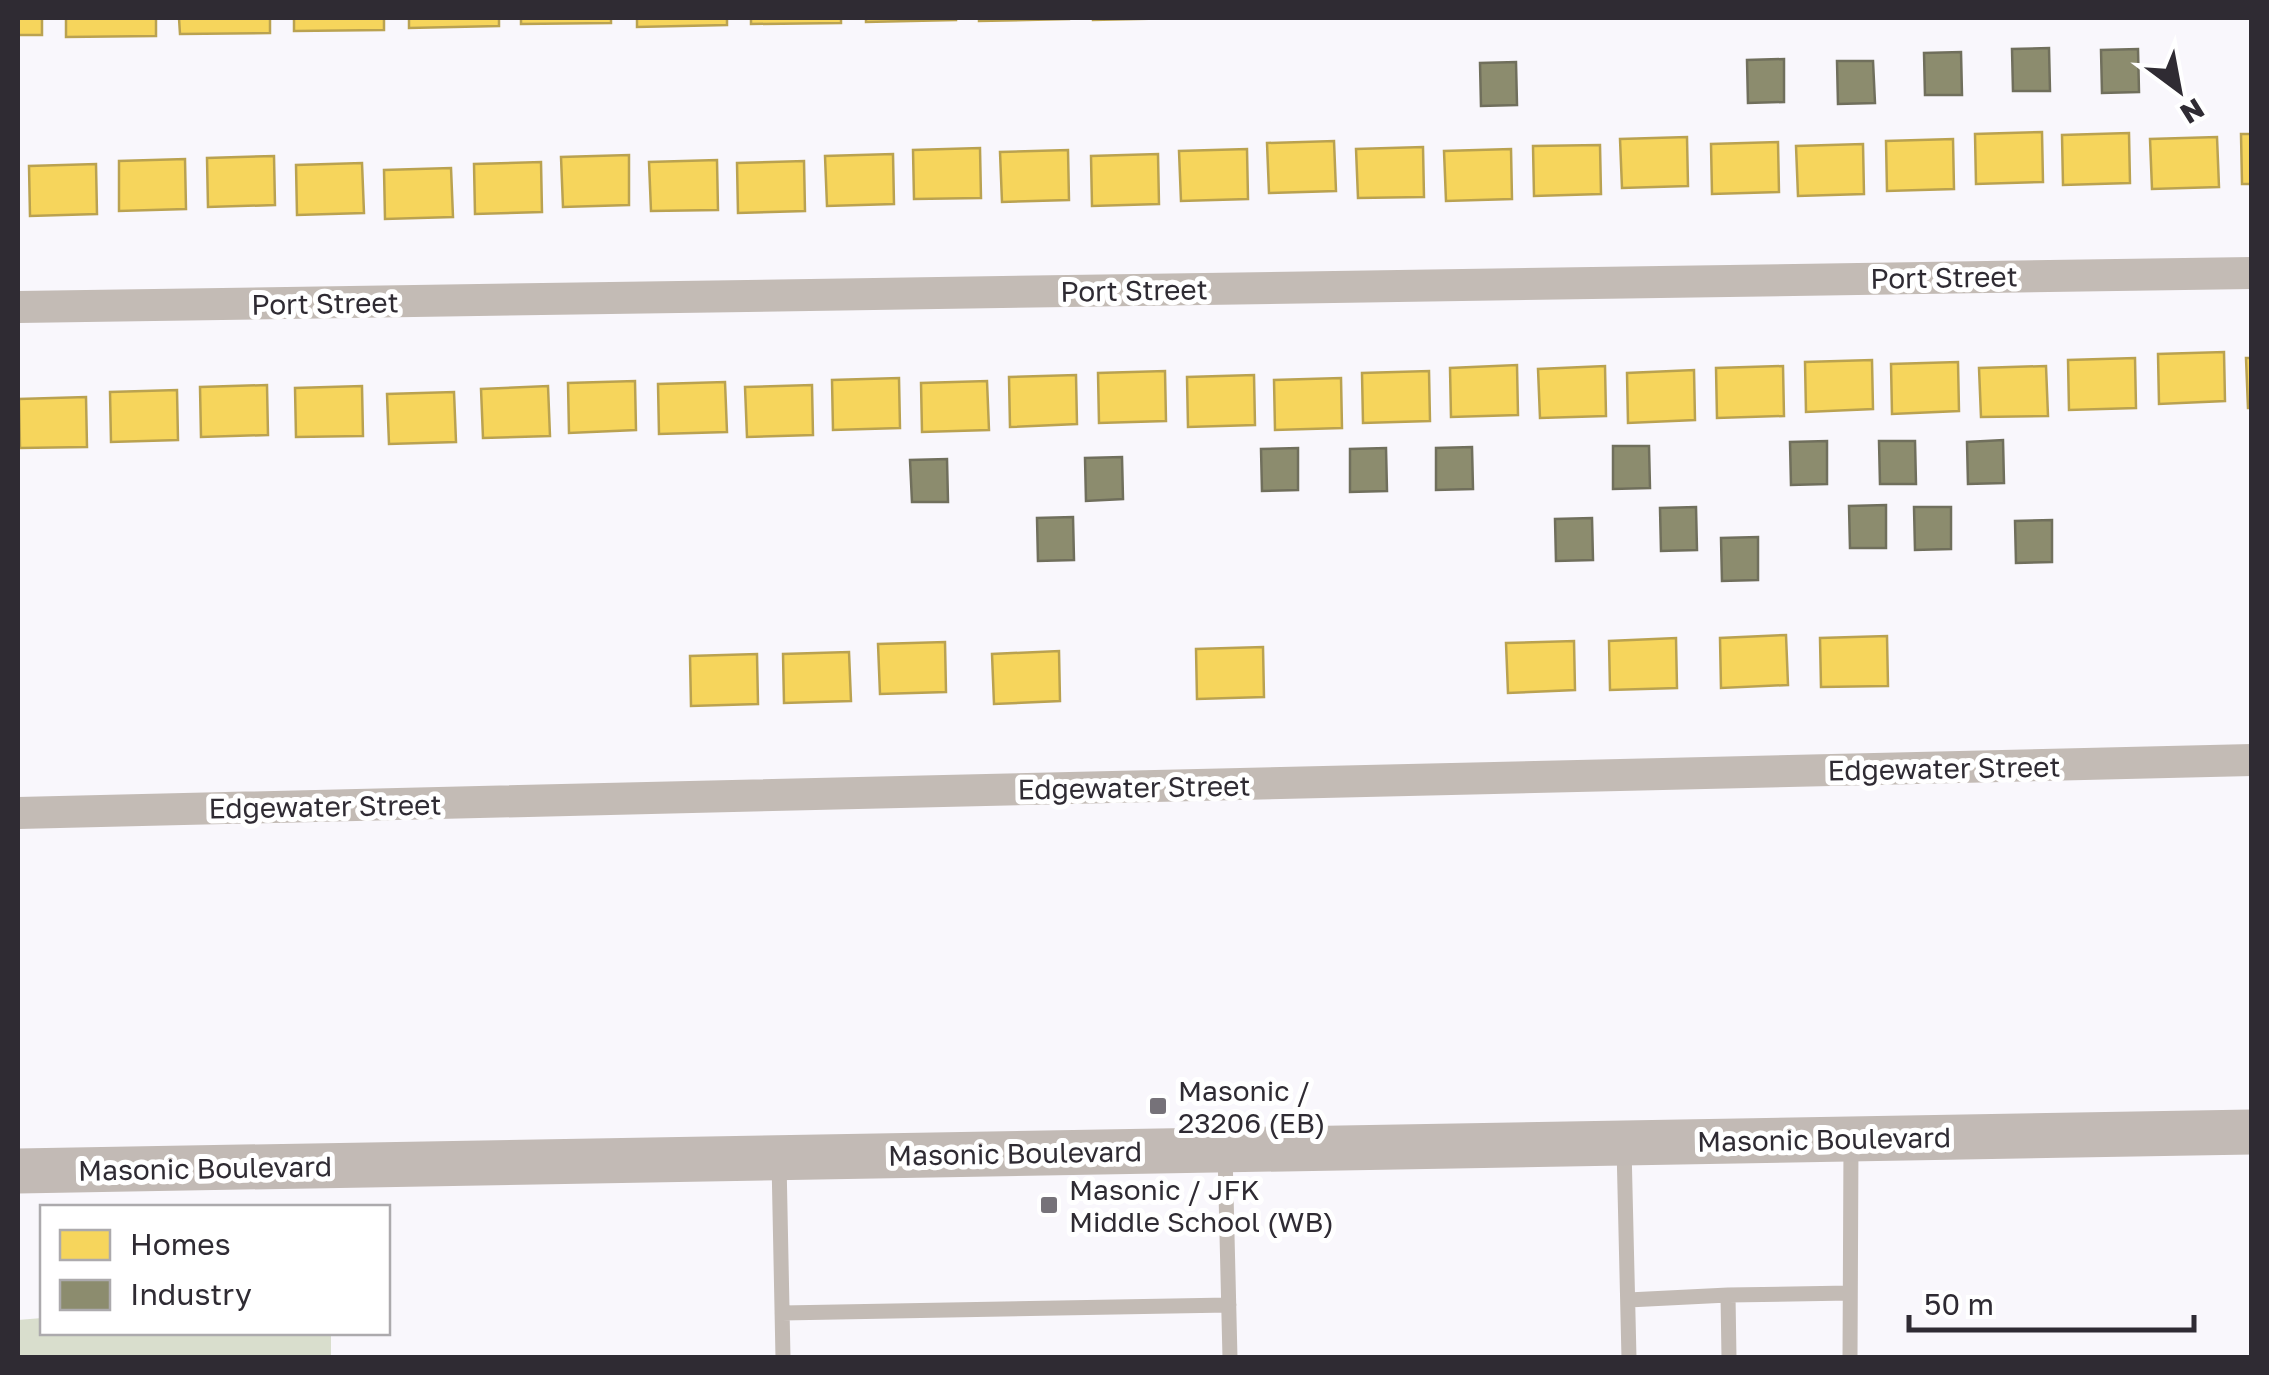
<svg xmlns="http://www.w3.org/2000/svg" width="2269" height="1375" viewBox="0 0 2269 1375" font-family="'Golos Text',sans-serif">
<rect width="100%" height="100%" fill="#f9f7fc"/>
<path fill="#d9decd" d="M42 1318V1332L331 1333V1357H18V1320Z"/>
<path fill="#f6d55c" stroke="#baa250" stroke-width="2.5" d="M18 18H42V35H18Z
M66 18H156V36L66 37Z
M179 18H270V33L180 34Z
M294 18H384V30L294 31Z
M409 18H499V26L409 28Z
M521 18H611V23L521 24Z
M637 18H727V25L637 27Z
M751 18H841V23L751 24Z
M866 18H956V20L866 22Z
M979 18H1069V19L979 21Z
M1093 18H1183L1093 20Z
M2042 132 2043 182 1976 184 1975 134Z
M2129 133 2130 183 2063 185 2062 135Z
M2241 134H2252V184H2242Z
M1687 137 1688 186 1622 188 1620 139Z
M2217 137 2219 187 2152 189 2150 139Z
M1953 139 1954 189 1887 191 1886 141Z
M1334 141 1336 191 1269 193 1267 143Z
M1778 142 1779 192 1712 194 1711 144Z
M1863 144 1864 194 1798 196 1796 146Z
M1600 145 1601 194 1534 196 1533 146Z
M1423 147 1424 197 1358 198 1356 149Z
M980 148 981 198 914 199 913 150Z
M1247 149 1248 199 1181 201 1179 151Z
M1511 149 1512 199 1446 201 1444 151Z
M1068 150 1069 200 1002 202 1000 152Z
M893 154 894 204 827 206 825 156Z
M1158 154 1159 204 1092 206 1091 156Z
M629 155V205L563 207 561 157Z
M274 156 275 205 208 207 207 158Z
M185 159 186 209 119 211V161Z
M717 160 718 210 651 211 649 162Z
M804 161 805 211 738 213 737 163Z
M541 162 542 212 475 214 474 164Z
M362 163 364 213 297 215 296 165Z
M96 164 97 214 30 216 29 166Z
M451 168 453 217 385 219 384 170Z
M2224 352 2225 401 2159 404 2158 354Z
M2135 358 2136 408 2069 410 2068 360Z
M2246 358H2252V408H2248Z
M1872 360 1873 409 1806 412 1805 362Z
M1958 362 1959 411 1892 414 1891 364Z
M1517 365 1518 415 1451 417 1450 368Z
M1605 366 1606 416 1540 418 1538 369Z
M1783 366 1784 416 1717 418 1716 368Z
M2046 366 2048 416 1981 417 1979 368Z
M1694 370 1695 420 1628 423 1627 373Z
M1165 371 1166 421 1099 423 1098 373Z
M1429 371 1430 421 1363 423 1362 373Z
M1076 375 1077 424 1010 427 1009 377Z
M1254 375 1255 425 1188 427 1187 377Z
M899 378 900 428 833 430 832 380Z
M1341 378 1342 428 1275 430 1274 380Z
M635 381 636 430 569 433 568 383Z
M987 381 989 430 922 432 921 383Z
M725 382 727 432 659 434 658 384Z
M267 385 268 435 201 437 200 387Z
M812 385 813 435 747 437 745 387Z
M362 386 363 436 296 437 295 388Z
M548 386 550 436 483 438 481 389Z
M177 390 178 440 111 442 110 392Z
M454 392 456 442 389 444 387 394Z
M86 397 87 447 20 448 19 399Z
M1786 635 1788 685 1721 688 1720 638Z
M1887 636 1888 686 1821 687 1820 638Z
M1676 638 1677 688 1610 690 1609 641Z
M1574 641 1575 690 1508 693 1506 643Z
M945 642 946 692 880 694 878 644Z
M1263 647 1264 697 1197 699 1196 649Z
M1059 651 1060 701 994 704 992 654Z
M849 652 851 701 784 703 783 654Z
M757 654 758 704 691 706 690 656Z"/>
<path fill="#8c8c6e" stroke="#706f5c" stroke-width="2.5" d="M2049 48 2050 91H2013L2012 49Z
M2138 49 2139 92 2102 93 2101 50Z
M1961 52 1962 95H1925L1924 53Z
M1784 59V102L1748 103 1747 60Z
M1837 61H1873L1875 103 1838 104Z
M1516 62 1517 105 1481 106 1480 63Z
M2003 440 2004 483 1968 484 1967 442Z
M1827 441V484L1791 485 1790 442Z
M1879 441H1915L1916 484H1880Z
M1613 446H1649L1650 488 1613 489Z
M1472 447 1473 489 1436 490V448Z
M1298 448V490L1262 491 1261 449Z
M1386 448 1387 491 1350 492V449Z
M1122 457 1123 499 1086 501 1085 458Z
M947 459 948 502H912L910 460Z
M1886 505V548H1850L1849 506Z
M1696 507 1697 550 1661 551 1660 508Z
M1914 507H1951V549L1915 550Z
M1073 517 1074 560 1038 561 1037 518Z
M1592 518 1593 560 1556 561 1555 519Z
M2052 520V562L2016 563 2015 521Z
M1758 537V580L1722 581 1721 538Z"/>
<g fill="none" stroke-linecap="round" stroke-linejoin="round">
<path stroke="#c3bbb5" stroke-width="15" d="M1624 1147 1629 1358
M1225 1152 1230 1358
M779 1161 783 1358
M1628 1300 1728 1295
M782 1313 1229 1305
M1729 1358 1728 1295 1850 1293
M1850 1358 1851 1142"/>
<path stroke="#c3bbb5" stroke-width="32" d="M18 307 2252 273
M18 813 2252 760"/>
<path stroke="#c2bab5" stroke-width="45" d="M18 1171 2252 1132"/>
</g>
<g fill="#767279" stroke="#fff" stroke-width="4">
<rect x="1148" y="1096" width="20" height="20" rx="5"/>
<rect x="1039" y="1195" width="20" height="20" rx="5"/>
</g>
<g text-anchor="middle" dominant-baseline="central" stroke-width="10" stroke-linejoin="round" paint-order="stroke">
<g font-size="28" fill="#2f2b33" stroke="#fff">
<text transform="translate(1944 277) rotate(-1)">Port Street</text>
<text transform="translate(1134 290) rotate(-1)">Port Street</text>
<text transform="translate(325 303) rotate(-1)">Port Street</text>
<text transform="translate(1944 768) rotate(-1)">Edgewater Street</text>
<text transform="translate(1134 787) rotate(-1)">Edgewater Street</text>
<text transform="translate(325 806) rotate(-1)">Edgewater Street</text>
<text transform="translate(1824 1139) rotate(-1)">Masonic Boulevard</text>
<text transform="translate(1015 1153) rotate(-1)">Masonic Boulevard</text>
<text transform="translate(205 1168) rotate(-1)">Masonic Boulevard</text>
</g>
<g font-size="28" fill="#2f2b33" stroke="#fff" text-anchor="start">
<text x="1178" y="1090">Masonic /<tspan x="1178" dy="32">23206 (EB)</tspan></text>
<text x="1069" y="1189">Masonic / JFK<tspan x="1069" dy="32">Middle School (WB)</tspan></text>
</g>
</g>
<rect width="2269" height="1375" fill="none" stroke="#2f2b33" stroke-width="40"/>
<rect x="40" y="1205" width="350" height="130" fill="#ffffff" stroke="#acaaad" stroke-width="2.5"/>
<rect x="60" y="1230" width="50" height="30" fill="#f6d55c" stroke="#acaaad" stroke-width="2.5"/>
<text x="130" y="1255" font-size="30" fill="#2f2b33">Homes</text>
<rect x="60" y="1280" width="50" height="30" fill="#8c8c6e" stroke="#acaaad" stroke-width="2.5"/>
<text x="130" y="1305" font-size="30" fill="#2f2b33">Industry</text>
<g transform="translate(2179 90) rotate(148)" stroke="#ffffff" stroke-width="8" paint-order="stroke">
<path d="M0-8L18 38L0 25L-18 38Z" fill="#2f2b33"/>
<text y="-15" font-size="28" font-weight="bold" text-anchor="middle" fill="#2f2b33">N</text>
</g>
<path d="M1909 1315v15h285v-15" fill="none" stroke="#2f2b33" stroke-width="5"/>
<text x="1924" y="1315" font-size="30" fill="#2f2b33" stroke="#ffffff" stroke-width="8" paint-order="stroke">50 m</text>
</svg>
